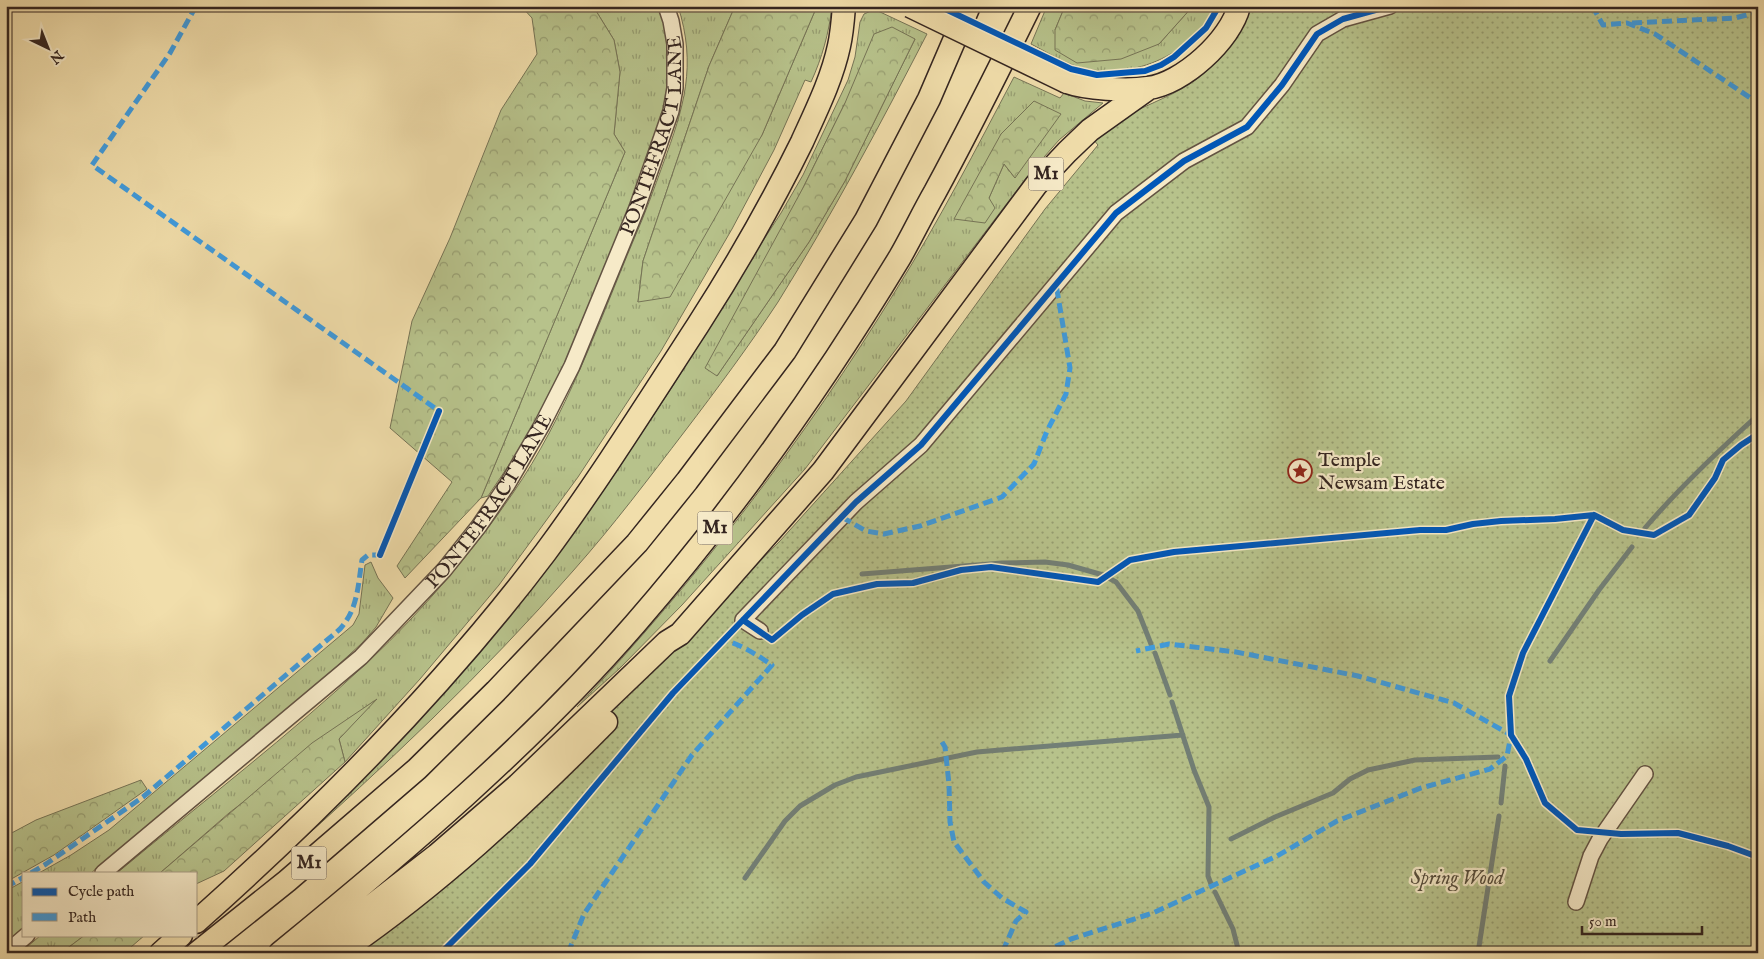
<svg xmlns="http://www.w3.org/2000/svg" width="1764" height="959" viewBox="0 0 1764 959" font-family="'IM FELL English',serif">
<defs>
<pattern id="grass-tufts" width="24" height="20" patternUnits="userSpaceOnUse" patternTransform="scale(1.25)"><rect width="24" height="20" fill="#b7c28b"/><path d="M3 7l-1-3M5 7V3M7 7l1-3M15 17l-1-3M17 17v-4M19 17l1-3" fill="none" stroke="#969d71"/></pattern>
<pattern id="forest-crowns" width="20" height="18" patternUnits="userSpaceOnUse" patternTransform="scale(1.25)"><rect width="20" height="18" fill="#b7c28b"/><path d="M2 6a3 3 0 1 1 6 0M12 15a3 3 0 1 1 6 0" fill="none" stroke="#969d71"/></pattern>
<pattern id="park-dots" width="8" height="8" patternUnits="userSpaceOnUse" patternTransform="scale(1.25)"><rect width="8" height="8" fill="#b7c28b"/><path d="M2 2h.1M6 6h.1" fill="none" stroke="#969d71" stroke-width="1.8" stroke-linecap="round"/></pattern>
</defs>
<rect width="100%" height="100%" fill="#f1deab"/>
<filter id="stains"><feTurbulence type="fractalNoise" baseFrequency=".004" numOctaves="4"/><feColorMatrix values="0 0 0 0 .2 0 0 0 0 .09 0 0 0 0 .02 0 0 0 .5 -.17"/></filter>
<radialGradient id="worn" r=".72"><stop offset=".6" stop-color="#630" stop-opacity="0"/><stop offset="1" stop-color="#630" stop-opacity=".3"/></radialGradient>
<path fill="url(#grass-tufts)" stroke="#767456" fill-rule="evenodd" d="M593 6H658L665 25 671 51 667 105 631 202 567 363 519 450 488 496 481 498 625 152 614 134 620 72 614 40Z
M678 6H735L709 66 643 261 638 302 762 135 817 6H832C829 33 822 58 811 82L805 80 774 150 732 229 661 351 578 477 499 585 420 679 345 762 339 739 374 701 229 813 160 873H117C201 803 290 735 369 661 423 610 472 553 513 493 566 416 598 325 634 239 645 214 654 189 663 164 684 107 697 66 678 6Z
M1047 6H1065L1055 30 1159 44 1193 6H1215C1193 56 1127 83 1076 66 1060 61 1045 51 1031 44Z
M871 11H878L927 34C880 125 832 215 778 302 749 346 717 389 685 431 649 478 613 526 573 571 484 673 385 766 284 856L558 552 606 487 676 381 735 284 781 213 803 175 848 80 855 57 860 22 864 14ZM915 39 845 181 809 242 717 376 804 186 845 103Z
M1014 77 1060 98 1064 93 1085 101 1103 103 1059 140 1030 173 805 469 682 605 619 669 577 707C697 580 804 440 896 290 939 221 976 149 1014 77ZM1001 134 1015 178 1004 164 989 198Z
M371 562 378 578 393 598 376 627 362 643 310 691 91 873H39L71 855 109 830 353 625 359 614 365 565Z
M24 881V927L6 942V891Z
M41 935H85L61 953H20Z"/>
<path fill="url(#forest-crowns)" stroke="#767456" d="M521 6H593L614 40 620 72 614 134 625 152 481 498 405 578 397 566 452 482 390 428 412 321 450 238 501 110 537 54 532 18Z
M735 6H817L762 135 670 297 638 302 643 261 709 66Z
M1065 6H1193L1159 44 1121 59 1077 63 1055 50V30Z
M892 27 915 39 845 181 809 242 717 376 705 368 804 186 845 103 874 34Z
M1034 101 1061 114 1015 178 1004 164 989 198 995 208 985 223 954 219 1001 134Z
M377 699 339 739 345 762 224 871 196 884V873H160L312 743Z
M141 780 147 789 54 855 6 882V836L36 820Z
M85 935H145L124 953H61Z"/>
<path fill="url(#park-dots)" stroke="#767456" d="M1254 6H1758V953H332L505 813 635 688 780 541 906 401 1045 209 1098 145 1093 139C1106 131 1118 120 1132 113 1159 99 1186 91 1209 69 1228 51 1238 27 1254 6Z"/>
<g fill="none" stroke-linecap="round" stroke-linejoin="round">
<path stroke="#727f76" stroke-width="5" d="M1645 528C1680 487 1718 451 1758 415
M862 574 1002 563 1045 562 1068 565 1103 575 1116 582 1138 611 1151 644
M1155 653 1170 695
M1550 661 1599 590 1632 547
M1172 702 1194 770 1209 807 1208 876 1211 884
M1501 803 1505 766
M1231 839 1275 817 1333 793 1350 779 1368 770 1415 760 1498 757
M745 878 785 821 800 806 835 785 856 777 977 752 1183 735
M1215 892 1233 929 1239 953
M1478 953 1499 816"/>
<g stroke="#635343" stroke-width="18">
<g id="minor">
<path d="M760 631 743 620 856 502 921 445 1116 213 1184 161 1247 127 1282 85 1317 34 1343 19 1390 6"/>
<path id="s1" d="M103 873 361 657 444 570 479 526 507 485 542 425 572 366 637 208 671 111 675 88V44L671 21 666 6"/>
<path d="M1576 902 1591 856 1600 839 1645 774"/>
<path d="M6 953 27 935"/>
</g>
</g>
<g stroke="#342520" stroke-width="25">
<path id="highway" d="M1067 82C1086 89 1127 91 1148 88 1182 84 1231 40 1239 6
M196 922C323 809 443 688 545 553 599 480 648 402 698 325 736 266 771 205 802 142 816 111 832 79 839 46 842 33 843 19 844 6
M161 953 181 935
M197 953 287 881 417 769 496 691 637 543 687 481 785 351 866 220 929 99 969 6
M280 953C405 851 529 746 635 624 734 510 822 386 900 257 912 236 923 213 935 192 968 131 999 69 1030 6
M311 953 437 855 518 785 667 642 680 634 823 471 1036 185 1067 152 1090 130 1149 88
M339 953C437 886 523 806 606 722"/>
</g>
<use href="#minor" stroke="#f6eac8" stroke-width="15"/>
<use href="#highway" stroke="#f1deab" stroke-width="22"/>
<g stroke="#342520" stroke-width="25" stroke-linecap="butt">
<path id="highway-bridge" d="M910 6 1067 82"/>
</g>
<use href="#highway-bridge" stroke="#f1deab" stroke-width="22"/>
<path stroke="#3e9ce0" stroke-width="5" stroke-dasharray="10 5" stroke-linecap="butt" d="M196 6 170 53 92 165 439 411 438 414
M1598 6 1595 11 1603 25 1627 23 1655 34 1758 103
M1632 23 1735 18 1758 12
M842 517 866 531 884 534 920 526 1002 497 1034 464 1047 431 1066 394 1070 368 1056 284
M942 742 945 747 949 784 950 822 954 842 984 882 1002 898 1026 912 1016 921 1002 953
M31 873 46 864 143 797 340 629C358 609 358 585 362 560L368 555H380L382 550
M6 887 24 877
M568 953 584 914 692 755 772 665C757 655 742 645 724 640
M1042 953 1071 939 1153 913 1277 856 1337 821 1421 788 1490 769 1507 756 1511 735 1454 703 1358 676 1236 652 1169 644 1136 651"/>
<g stroke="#f6eac8" stroke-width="9">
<path id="cycleway" d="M939 6 1071 69 1097 75 1145 71 1161 65 1174 57 1206 28 1219 6
M1594 515 1523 653 1509 696 1511 735 1526 759 1545 803 1577 830 1621 834 1678 833 1728 846 1758 857
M380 555 439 411
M743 620 772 640 802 615 833 594 877 584 913 583 961 570 991 567 1098 582 1130 560 1174 552 1420 530H1446L1473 524 1501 521 1555 519 1594 515 1623 530 1654 535 1689 515 1715 478 1723 460 1741 445 1758 434
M441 953 530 864 673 693 856 502 921 445 1116 213 1184 161 1247 127 1282 85 1317 34 1343 19 1390 6"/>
</g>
<use href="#cycleway" stroke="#0057b8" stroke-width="6"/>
</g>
<defs>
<g id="sight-ring" transform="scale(1.25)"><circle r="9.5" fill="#f6eac8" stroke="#8f2418" stroke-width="1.5"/><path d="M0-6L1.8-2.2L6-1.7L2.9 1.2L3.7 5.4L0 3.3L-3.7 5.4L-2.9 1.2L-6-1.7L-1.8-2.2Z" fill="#8f2418"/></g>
</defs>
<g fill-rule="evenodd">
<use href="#sight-ring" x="1300" y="471"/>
</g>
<g text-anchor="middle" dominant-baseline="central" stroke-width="4.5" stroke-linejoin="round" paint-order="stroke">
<g fill="#f6eac8" stroke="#6e6052" stroke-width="1">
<rect x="1028.5" y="157.5" width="35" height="33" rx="4"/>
<rect x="697.5" y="511.5" width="35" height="33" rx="4"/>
<rect x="291.5" y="846.5" width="35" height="33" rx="4"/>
</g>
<g font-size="19" font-weight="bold" fill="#342520">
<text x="1046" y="174">M1</text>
<text x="715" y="528">M1</text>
<text x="309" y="863">M1</text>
</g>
<g font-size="20" fill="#342520" stroke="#f6eac8">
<text stroke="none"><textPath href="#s1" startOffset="944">PONTEFRACT LANE</textPath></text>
<text stroke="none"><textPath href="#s1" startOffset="539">PONTEFRACT LANE</textPath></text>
</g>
<g font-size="20" fill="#342520" stroke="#f6eac8" text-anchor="start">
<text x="1318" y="460">Temple<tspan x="1318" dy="23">Newsam Estate</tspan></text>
</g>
<g font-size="20" font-style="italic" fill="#554c3b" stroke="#f6eac8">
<text x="1457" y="878">Spring Wood</text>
</g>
</g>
<rect width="1764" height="959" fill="none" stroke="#f1deab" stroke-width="25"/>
<rect x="8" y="8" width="1749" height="944" fill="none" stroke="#342520" stroke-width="2.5"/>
<rect x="12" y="12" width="1739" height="934" fill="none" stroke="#342520"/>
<rect x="22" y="872" width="175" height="65" fill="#f6eac8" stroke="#a89b85"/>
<rect x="32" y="888" width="25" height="8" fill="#0057b8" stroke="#a89b85"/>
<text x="68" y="896" font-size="15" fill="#342520">Cycle path</text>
<rect x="32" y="913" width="25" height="8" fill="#3e9ce0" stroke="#a89b85"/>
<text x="68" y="922" font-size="15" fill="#342520">Path</text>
<g transform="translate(48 48) rotate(137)" stroke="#f6eac8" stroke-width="4" paint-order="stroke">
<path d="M0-4L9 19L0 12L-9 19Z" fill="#342520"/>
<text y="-8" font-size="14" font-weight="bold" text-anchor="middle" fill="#342520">N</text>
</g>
<path d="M1582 926v8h120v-8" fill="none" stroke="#342520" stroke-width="2.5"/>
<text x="1589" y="926" font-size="15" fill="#342520" stroke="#f6eac8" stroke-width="4" paint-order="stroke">50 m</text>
<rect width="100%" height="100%" filter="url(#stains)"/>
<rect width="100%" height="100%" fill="url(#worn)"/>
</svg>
